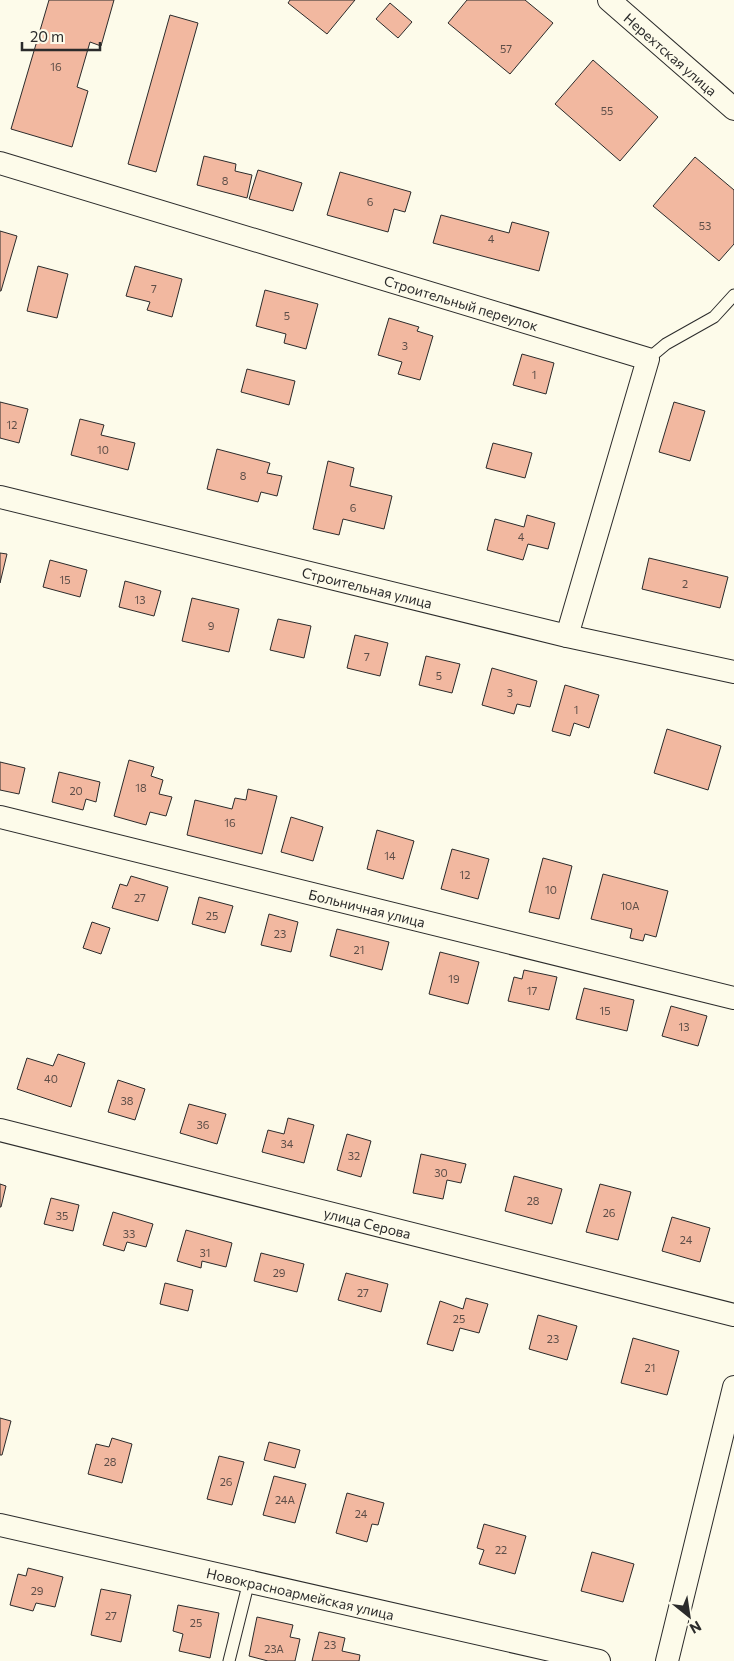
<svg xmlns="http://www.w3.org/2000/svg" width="734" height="1661" viewBox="0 0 734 1661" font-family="Commissioner,sans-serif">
<rect width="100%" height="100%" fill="#fdfbea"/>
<path fill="#f2b8a0" stroke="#2b2b2b" d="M49 0H114L101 46 90 42 77 87 88 91 72 147 11 129Z
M290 0H355L327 34 288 3Z
M467 0H525L553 23 510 74 448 23Z
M390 3 412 22 398 38 376 19Z
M170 15 198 23 156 172 128 164Z
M593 60 658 117 620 161 555 104Z
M204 156 236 164 235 171 252 175 247 198 197 185Z
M695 157 734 190V244L719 261 653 206Z
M258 170 302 183 293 211 249 199Z
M340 172 411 192 405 212 394 209 388 232 327 215Z
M441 215 509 233 512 222 549 232 539 271 433 243Z
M0 231 17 236 1 291H0Z
M38 266 68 274 57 318 27 311Z
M135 266 182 279 172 317 147 310 150 302 126 296Z
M265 290 318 304 306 349 284 343 286 334 256 326Z
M389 318 419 327 417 331 433 336 420 380 398 374 402 362 378 355Z
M522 354 554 363 546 394 513 385Z
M247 369 295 381 289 405 241 392Z
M0 402 28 409 19 443 0 438Z
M674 402 705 411 690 461 659 452Z
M80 419 104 425 101 435 135 443 128 470 71 455Z
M493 443 532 453 525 478 486 468Z
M217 449 270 463 267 473 282 476 277 496 261 492 258 502 207 489Z
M328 461 354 468 350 486 392 496 384 529 343 519 339 535 313 529Z
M527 515 555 523 548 549 528 544 523 560 487 550 495 519 524 527Z
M0 553 7 554 0 583Z
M649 558 728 577 720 608 642 589Z
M50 560 87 570 80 597 43 587Z
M125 581 161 591 154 616 119 607Z
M192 598 239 609 229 652 182 641Z
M278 619 311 626 304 658 270 650Z
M355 635 388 643 380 676 347 668Z
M426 656 460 664 452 693 419 685Z
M492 668 537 681 530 707 517 704 514 714 482 705Z
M565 685 599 695 589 728 574 723 570 736 552 731Z
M667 729 721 746 708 790 654 773Z
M129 760 154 767 151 776 163 780 159 794 172 797 166 816 150 812 146 825 114 816Z
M0 762 25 768 19 794 0 790Z
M59 772 100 782 96 802 86 799 83 810 52 802Z
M248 789 277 796 262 854 187 835 195 800 232 809 235 798 246 800Z
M291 817 323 827 313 861 281 852Z
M377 830 414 841 403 879 367 869Z
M452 849 489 859 478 899 441 889Z
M543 858 572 866 559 919 529 912Z
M603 874 668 891 656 937 645 934 643 941 630 938 632 929 591 919Z
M131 876 168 887 158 921 112 908 120 884 127 886Z
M199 897 233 906 225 933 192 924Z
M269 914 298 922 291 952 261 945Z
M92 922 110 928 101 954 83 948Z
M337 929 389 942 382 970 330 956Z
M440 952 479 962 468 1004 429 994Z
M524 970 557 977 549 1010 508 1001 514 977 522 979Z
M584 988 634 1000 627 1031 576 1019Z
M671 1006 707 1016 698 1046 662 1036Z
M58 1054 85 1063 71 1107 17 1089 27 1058 53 1066Z
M118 1080 145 1089 135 1120 108 1112Z
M189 1104 226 1114 217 1144 180 1133Z
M288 1118 314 1125 304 1163 262 1152 268 1130 284 1134Z
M347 1134 371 1141 361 1177 337 1170Z
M421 1154 466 1164 461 1183 447 1180 443 1199 413 1193Z
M514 1176 562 1189 552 1224 505 1211Z
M0 1184 6 1186 1 1207H0Z
M600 1184 631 1192 618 1240 586 1232Z
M51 1198 79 1205 73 1231 44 1224Z
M113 1212 153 1224 146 1247 127 1242 124 1251 103 1245Z
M672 1217 710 1228 700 1262 662 1251Z
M186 1230 232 1243 226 1267 202 1261 201 1268 177 1261Z
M261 1253 304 1264 297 1292 254 1281Z
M346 1273 388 1284 381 1312 338 1300Z
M165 1283 193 1290 188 1311 160 1304Z
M466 1298 488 1304 479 1333 460 1328 453 1351 427 1344 440 1301 463 1309Z
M538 1315 577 1326 567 1360 529 1349Z
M633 1338 679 1351 667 1395 621 1383Z
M0 1418 11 1421 2 1455H0Z
M112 1438 132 1444 122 1483 88 1474 96 1444 109 1447Z
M269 1442 300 1450 295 1468 264 1460Z
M219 1456 244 1462 232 1505 207 1499Z
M274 1476 306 1484 295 1523 263 1515Z
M347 1493 384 1503 378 1525 372 1524 367 1542 336 1533Z
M484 1524 526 1536 515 1574 479 1564 484 1550 477 1548Z
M592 1552 634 1564 623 1602 581 1591Z
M28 1568 63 1577 55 1607 36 1603 33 1611 10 1605 18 1574 26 1576Z
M101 1589 131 1595 121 1642 91 1635Z
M178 1605 219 1613 210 1658 179 1651 183 1634 173 1631Z
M257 1617 293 1625 290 1637 300 1639 295 1661H268L249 1656Z
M319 1632 345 1638 342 1651 360 1655 359 1661H312Z"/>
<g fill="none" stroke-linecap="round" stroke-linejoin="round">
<g stroke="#2b2b2b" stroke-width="13">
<path id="lane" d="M648 359 666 344 714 317 734 295
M229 1661 249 1581"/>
</g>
<g stroke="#2b2b2b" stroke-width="24">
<g id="street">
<path id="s1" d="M609 0 734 109"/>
<path id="s2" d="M0 163 648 359 567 636"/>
<path id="s3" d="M0 497 567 636 734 672"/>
<path id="s4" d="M0 817 734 998"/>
<path id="s5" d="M0 1130 734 1315"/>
<path id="s6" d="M0 1525 599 1661"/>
<path d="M667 1661 734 1387"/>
</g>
</g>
<use href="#lane" stroke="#fdfbea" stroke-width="11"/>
<use href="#street" stroke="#fdfbea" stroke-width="22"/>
</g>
<g text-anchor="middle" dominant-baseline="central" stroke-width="4" stroke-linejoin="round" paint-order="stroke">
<g font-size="11" fill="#5d4e48">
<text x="506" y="48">57</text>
<text x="56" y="66">16</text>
<text x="607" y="110">55</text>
<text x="225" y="180">8</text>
<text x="370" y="201">6</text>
<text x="705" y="225">53</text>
<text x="491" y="238">4</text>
<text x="154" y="288">7</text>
<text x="287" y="315">5</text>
<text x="405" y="345">3</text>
<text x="534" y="374">1</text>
<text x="12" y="424">12</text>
<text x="103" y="449">10</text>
<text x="243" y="475">8</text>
<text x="353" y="507">6</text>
<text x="521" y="536">4</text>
<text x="65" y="579">15</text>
<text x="685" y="583">2</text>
<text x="140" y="599">13</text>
<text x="211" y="625">9</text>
<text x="367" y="656">7</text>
<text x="439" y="675">5</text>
<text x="510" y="692">3</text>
<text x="576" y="709">1</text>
<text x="141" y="787">18</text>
<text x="76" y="790">20</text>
<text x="230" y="822">16</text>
<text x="390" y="855">14</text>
<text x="465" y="874">12</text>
<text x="551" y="889">10</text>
<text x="140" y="897">27</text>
<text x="630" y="905">10А</text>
<text x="212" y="915">25</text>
<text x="280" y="933">23</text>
<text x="359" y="949">21</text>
<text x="454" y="978">19</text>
<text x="532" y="990">17</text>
<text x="605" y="1010">15</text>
<text x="684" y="1026">13</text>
<text x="51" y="1078">40</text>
<text x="127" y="1100">38</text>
<text x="203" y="1124">36</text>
<text x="287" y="1143">34</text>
<text x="354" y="1155">32</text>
<text x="441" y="1172">30</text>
<text x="533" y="1200">28</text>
<text x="609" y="1212">26</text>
<text x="62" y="1215">35</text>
<text x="129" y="1233">33</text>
<text x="686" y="1239">24</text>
<text x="205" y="1252">31</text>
<text x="279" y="1272">29</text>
<text x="363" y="1292">27</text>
<text x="459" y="1318">25</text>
<text x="553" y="1338">23</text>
<text x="650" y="1367">21</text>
<text x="110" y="1461">28</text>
<text x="226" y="1481">26</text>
<text x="285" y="1499">24А</text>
<text x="361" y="1513">24</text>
<text x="501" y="1549">22</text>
<text x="37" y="1590">29</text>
<text x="111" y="1615">27</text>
<text x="196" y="1622">25</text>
<text x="330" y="1644">23</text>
<text x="274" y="1648">23А</text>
</g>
<g font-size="14" fill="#2b2b2b" stroke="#fdfbea">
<text stroke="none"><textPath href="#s1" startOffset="82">Нерехтская улица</textPath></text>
<text stroke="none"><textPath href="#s2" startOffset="482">Строительный переулок</textPath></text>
<text stroke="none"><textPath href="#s3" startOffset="378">Строительная улица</textPath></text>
<text stroke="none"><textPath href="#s4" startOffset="378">Больничная улица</textPath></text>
<text stroke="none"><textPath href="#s5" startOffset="379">улица Серова</textPath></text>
<text stroke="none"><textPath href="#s6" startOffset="308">Новокрасноармейская улица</textPath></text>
</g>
</g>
<g transform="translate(689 1616) rotate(150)" stroke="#fdfbea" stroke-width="4" paint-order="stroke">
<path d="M0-4L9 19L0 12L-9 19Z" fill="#2b2b2b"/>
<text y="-8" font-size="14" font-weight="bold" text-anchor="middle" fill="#2b2b2b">N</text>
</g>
<path d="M22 42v8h78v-8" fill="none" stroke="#2b2b2b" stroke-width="2.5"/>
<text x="30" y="42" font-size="15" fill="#2b2b2b" stroke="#fdfbea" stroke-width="4" paint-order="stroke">20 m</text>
</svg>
